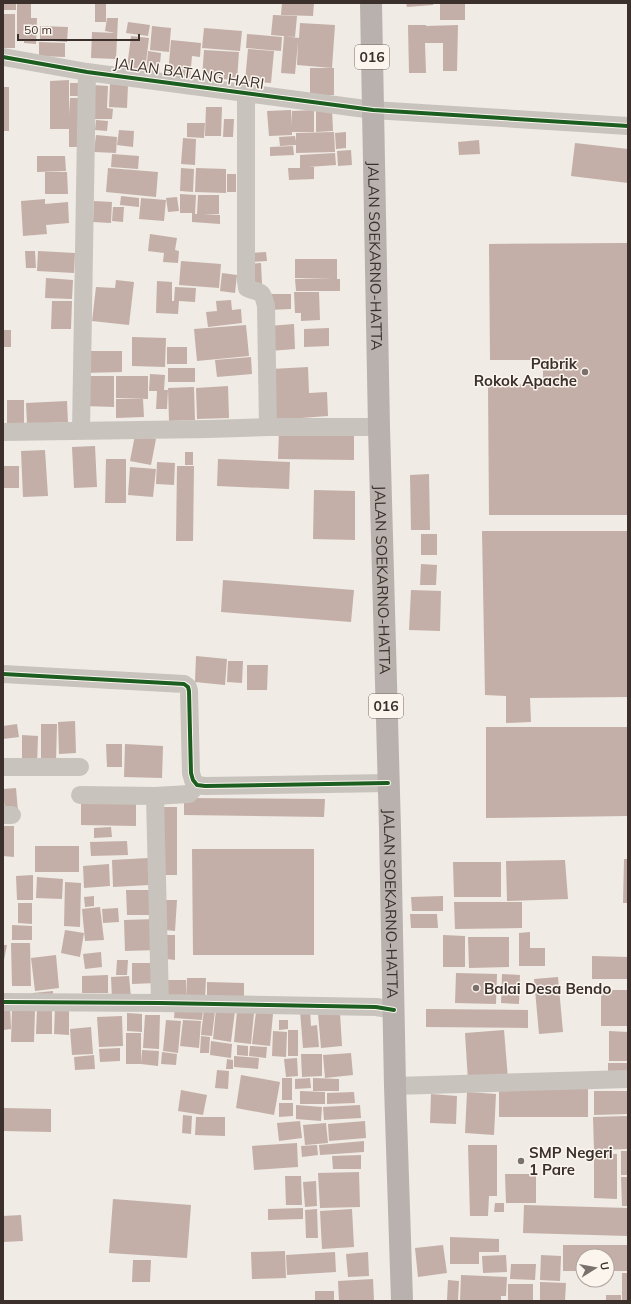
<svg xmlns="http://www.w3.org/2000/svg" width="631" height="1304" viewBox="0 0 631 1304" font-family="Mulish,sans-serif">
<rect width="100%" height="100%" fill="#f0ebe5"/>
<path fill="#c3afa7" d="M3 3H16V10H3Z
M17 3H31V18H37L36 44 24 43V40H17Z
M95 3H106V22H95Z
M282 3H314L313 16 281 15Z
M406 3H434L433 5 407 7Z
M440 3H465V20H440Z
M3 14H15V48H3Z
M273 15 297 16 295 37 271 35Z
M107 18H118L116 59 91 58 92 32 115 33 105 31Z
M128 22 150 25 148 36 126 33Z
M300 23 335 25 332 68 297 65 298 42 295 74 281 73 284 36 299 38Z
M408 25H426V26L458 25 457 71H443V43H425L426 73H409Z
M40 26 68 27 67 42 40 40Z
M152 26 171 28 169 52 150 50Z
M204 28 242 31 240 51 202 48Z
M247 34 282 37 281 51 246 48Z
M131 36 149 38 145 70 127 68Z
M171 40 201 43 200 57 192 56 190 78 168 75Z
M39 42 65 43V57L39 56Z
M248 49 274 51 271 83 245 81Z
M204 50 239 52 237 80 202 78Z
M148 51 161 53 159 74 146 73Z
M310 68H334V95H310Z
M69 80V115L70 98H81L80 147H69V129H50V81Z
M70 83H83V96H70Z
M110 84 128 85 127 108 109 107Z
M93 85 108 86 107 108 113 109 112 119H92Z
M3 87H9V131H3Z
M206 107H222L221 136H205Z
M316 109H332L333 131 316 132Z
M291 110 292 125V111L314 110V132H292V135L269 136 267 111Z
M224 119H234L233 137H223Z
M96 120 108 121 107 131 95 130Z
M187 123H205L204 138 187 137Z
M119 130 134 131 133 147 117 145Z
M334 132 335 152 296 153V145L280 146 279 137 295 136 296 141V133Z
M346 132V148L336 149 335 133Z
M96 135 117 137 116 153 94 152Z
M183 138 196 139 195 165 181 164Z
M479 140 480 154 459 155 458 142Z
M575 143 628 149V183L571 176Z
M293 146 294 155 270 156V147Z
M351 150 352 165 338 166 337 151Z
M335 153 336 165 308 167H314V179L289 180 288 168H300V155Z
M112 154 139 156 138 169 111 167Z
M37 156H65L66 171 37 172Z
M108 168 158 172 156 197 106 192Z
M181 168 194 169 193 192 180 191Z
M196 168 226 169V193L195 192Z
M45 172H67L68 194H45Z
M227 174H236V192H227Z
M180 194 196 195 195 214H197L198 195H219V214H203L220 215V224L192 222V213H180Z
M121 196 139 198V207L120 205Z
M177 197 179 211 168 212 166 198Z
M141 198 166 200 164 221 139 219Z
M45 199V204L68 202 69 223 46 225 47 234 23 236 21 201Z
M94 201 112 202 111 223 93 222Z
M113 207H124L123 222 112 221Z
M150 234 177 238 175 250 179 251 178 263 163 262 164 253 148 251Z
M628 243V515H489L488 385 543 384V360H490L489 244Z
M25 251H35L36 268H26Z
M38 251 75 253 74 273 37 271Z
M266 252 267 261 249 262V253Z
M295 259H337V279H340V291H296L295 279 332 278H295Z
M181 261 221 264 219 288 179 285Z
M261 263 262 284H250L249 264Z
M222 273 237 275 235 293 220 291Z
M46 278 73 280 72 299 45 298Z
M116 280 134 282 129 325 92 321 96 287 115 288Z
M157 281 172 282V301H174L175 287 196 288 195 302 179 301 178 314 156 313Z
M294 292H319L320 320 301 321V313H295Z
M268 294H291V309L268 310Z
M231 300 232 310 241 309 242 323 208 327 206 312 217 311 216 301Z
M52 301H72L71 329H51Z
M294 324 295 349 270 351 268 326Z
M246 325 249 356 197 361 194 329Z
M329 328V346L304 347V329Z
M3 330H11V347H3Z
M132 337 166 338 165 367 132 366Z
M167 347H187V364H167Z
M83 351H122V372L83 373Z
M251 357 252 374 217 377 215 360Z
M308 367 309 393 327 392 328 416 275 420 271 369Z
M168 368H195V382H168Z
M150 374 165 375 164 390H168L167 409H156L157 391H149Z
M84 376H114V407L84 406Z
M116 376H148V399L116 398Z
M228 386 229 418 197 419 196 388Z
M194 387 195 420 169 421 168 388Z
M116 399H143L144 417 116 418Z
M7 400H24V423L7 424Z
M67 401 68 422 27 424 26 403Z
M279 430 354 431V460L278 459Z
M135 435 156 439 151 465 130 461Z
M95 446 97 487 74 488 72 447Z
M45 450 48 496 23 497 21 451Z
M185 452H193V465H185Z
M106 459H126V503H105Z
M218 459 290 462 289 489 217 486Z
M157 462 175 463 174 485 156 484Z
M3 466H19V488H3Z
M177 466H194L193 541H176Z
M130 467 156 469 153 497 128 495Z
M429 474 430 530H411L410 475Z
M314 490 355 491V540L313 539Z
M482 531H628V697L530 698 531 722 506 723V696L485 695Z
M421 534H437V555H421Z
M421 564 437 565 436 585H420Z
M223 580 354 590 351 622 221 612Z
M411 590 441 591 440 631 409 630Z
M196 656 227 659 225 685 195 682Z
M228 661H243L242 683 227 682Z
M247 665H268L267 690H247Z
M75 721 76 753 59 754 58 722Z
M17 724 19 737 3 739V726Z
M41 724H57L56 761H41Z
M486 727H628V816L486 818Z
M22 735 38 736 37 765 22 764Z
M106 744H122V767H107Z
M125 744 163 746 162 778 124 777Z
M16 788 18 812 5 813 3 789Z
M184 798 325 799 324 817 184 815Z
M81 803 136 804V826L81 825Z
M163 807H177V875H163Z
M3 826H14V857L3 856Z
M111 827 112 837 94 838V828Z
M127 841 128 855 91 856 90 842Z
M35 846H79V872H35Z
M192 849H314V955H193Z
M148 858 149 885 113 887 112 860Z
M624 859H628V903H623Z
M565 860 568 899 507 901 506 861Z
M453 862H501V897H454Z
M109 864 110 886 84 888 83 866Z
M33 875V900H17L16 876Z
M37 877 63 879 62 899 36 898Z
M65 882 81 883 80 927 64 926Z
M126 890H154V915H127Z
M94 896V906L85 907 84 897Z
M443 896V911H412L411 897Z
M166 900H177L175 931 165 930Z
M454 902H522V928L455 929Z
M18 903H32V924L18 923Z
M100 907 104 940 85 941 82 909Z
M118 908 119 922 103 923 102 909Z
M410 914H437L438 928H411Z
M157 919 158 950 125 951 124 920Z
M12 925 32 926V940H12Z
M65 930 84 933 80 957 61 953Z
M530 932V948H545V966H519V933Z
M166 935H175V960L166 959Z
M443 935 465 936V967H443Z
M468 937H509V967L469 968Z
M11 943H30L31 986H12Z
M3 945H7L4 960H3Z
M101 952 102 967 85 969 83 954Z
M56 955 59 988 35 991 31 958Z
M592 956 628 957V979H592Z
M117 960H128L127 975H116Z
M132 963H155L156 983 132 984Z
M456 973 497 974 496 1004 455 1003Z
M502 974 520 975 519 1004 501 1003Z
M108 975V993H82V976Z
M129 976 131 998 112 999 111 977Z
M558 977 563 1032 539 1034 534 979Z
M187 978H206L205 999 186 998Z
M168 980H186V998H168Z
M207 982 244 983V997L207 996Z
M601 990H627V1026H601Z
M53 991V998L33 1000V993Z
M3 1005H10L11 1029 3 1030Z
M37 1007 52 1008V1034H36Z
M55 1007H69V1035L54 1034Z
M175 1007 203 1010 202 1020 174 1018Z
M204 1009 215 1011 212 1036 201 1035Z
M216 1009 235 1011 231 1042 213 1039Z
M426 1009 528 1010V1028L426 1027Z
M12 1010H35L34 1042H11Z
M310 1010 311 1026 317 1025 319 1047 303 1048 300 1011Z
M237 1011 254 1013 251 1044 234 1042Z
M256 1012 273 1014 270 1046 252 1044Z
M127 1013 142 1014V1032L127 1031Z
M340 1013 342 1046 321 1048 318 1014Z
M145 1015H160L159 1049 143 1048Z
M122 1016 123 1046 99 1047 97 1017Z
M166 1020 181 1021 178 1053 163 1051Z
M183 1020 201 1021 199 1048 180 1046Z
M279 1020H288V1029L279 1030Z
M91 1027 93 1054 72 1055 70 1029Z
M288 1030H298V1056H288Z
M504 1030 508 1079 468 1081 465 1033Z
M273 1031 287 1032 286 1057 272 1056Z
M609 1031 628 1032V1061H609Z
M126 1033H141V1064H126Z
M201 1036 210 1037 209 1053H200Z
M211 1041 232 1044 231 1058 210 1055Z
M237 1045 248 1046V1056L237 1055Z
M250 1046 267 1047 266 1058 249 1056Z
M120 1048V1061L100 1062 99 1049Z
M142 1050 159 1051 158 1066 141 1064Z
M162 1052 177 1054 176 1065 161 1064Z
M351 1053 353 1075 325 1078 323 1055Z
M301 1054H322V1076L302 1077Z
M94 1055 95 1069 75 1070 74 1057Z
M234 1056 259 1058 258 1069 234 1067Z
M297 1058 298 1076 286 1077 284 1059Z
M227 1059 233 1060V1069H226Z
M608 1063H628V1072H608Z
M217 1070 229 1071 228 1089 215 1088Z
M241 1075 280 1082 274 1115 236 1108Z
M282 1078H292V1100H282Z
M310 1078 311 1088 295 1089V1079Z
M313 1078 339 1079V1091H313Z
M499 1087H588V1117H499Z
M181 1090 207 1095 203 1115 178 1111Z
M300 1091 325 1092V1104H300Z
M594 1091H628V1114L594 1115Z
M354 1092 355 1103 327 1104V1093Z
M467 1092 496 1094 494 1135 465 1133Z
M431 1094 457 1096 456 1124 430 1123Z
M279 1103H293V1116L279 1117Z
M296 1105 322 1107 321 1121 296 1119Z
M360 1105 361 1118 324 1120 323 1107Z
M3 1108 51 1109V1132L3 1131Z
M183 1115 192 1116 191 1134 182 1133Z
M628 1116V1149L594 1150 593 1117Z
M196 1117H225V1136L195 1135Z
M300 1121 302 1138 279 1141 277 1123Z
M365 1121 366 1138 329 1141 328 1124Z
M326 1123 328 1143 305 1145 303 1125Z
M364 1141V1152L320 1155 319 1145Z
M297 1143 298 1167 254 1170 252 1146Z
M317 1145 318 1155 302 1157 301 1146Z
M468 1145H497V1196H489L488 1216H470Z
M621 1151H628V1175H621Z
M594 1153 617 1154V1199L594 1198Z
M361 1155V1169H333L332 1156Z
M359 1172 360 1207 320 1208 318 1173Z
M505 1174H536V1203H506Z
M285 1176H301L302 1205H286Z
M621 1177H628V1206H622Z
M316 1181 317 1206 305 1207 303 1182Z
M113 1199 191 1205 187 1258 109 1253Z
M495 1203H504V1212H494Z
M524 1205 628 1208V1236L523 1233Z
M303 1208V1219L268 1220V1209Z
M317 1209 318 1238H306L305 1210Z
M352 1209 354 1247 322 1249 320 1211Z
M21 1215 23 1241 3 1242V1216Z
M450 1237 499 1239V1252H479V1264H450Z
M443 1245 447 1273 418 1277 415 1248Z
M563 1245H628V1271H607V1256H583V1271H563Z
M285 1251 286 1278 252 1279 251 1252Z
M335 1252 336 1272 287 1275 286 1255Z
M368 1252 369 1276 348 1277 346 1254Z
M506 1255 507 1272 483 1273 482 1256Z
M541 1255 561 1256 560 1281 540 1280Z
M133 1260H151L150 1282H132Z
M511 1264H536L535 1280 510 1279Z
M622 1273H628V1301H622Z
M461 1275 507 1277 506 1296H501V1301H460Z
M373 1279 374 1301H339L338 1281Z
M448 1280 459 1281 458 1300H447Z
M540 1282 566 1283 565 1301H540Z
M508 1284H533V1301H508Z
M315 1291H334V1301H315Z
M606 1295H621V1301H606Z"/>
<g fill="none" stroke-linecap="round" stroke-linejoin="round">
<path stroke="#c9c3be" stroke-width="18" d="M3 57 87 72 373 110 628 126
M246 93V281L247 288C261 294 262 289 266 306L268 427
M81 431 87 72
M3 432 208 429 268 427H379
M3 674 184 684 188 687 189 691 191 773 193 780 197 785 205 786 388 783
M3 767H80
M80 795 155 796
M3 815H12
M3 1002 160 1003 376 1007 394 1010
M160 1003 155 796 189 794 197 785
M395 1086 628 1079"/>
<path stroke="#b8b1ad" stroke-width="22" id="s1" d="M371 3 379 427 390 829 395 1086 402 1301"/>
<g stroke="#fbf5ee" stroke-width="6">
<path id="cycleway" d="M3 57 87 72 373 110 628 126
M3 674 184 684 188 687 189 691 191 773 193 780 197 785 205 786 388 783
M3 1002 160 1003 376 1007 394 1010"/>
</g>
<use href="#cycleway" stroke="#1b5e20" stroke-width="4"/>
</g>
<g fill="#7a716c" stroke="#fbf5ee" stroke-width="1.5">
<circle cx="585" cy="372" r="4"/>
<circle cx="476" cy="988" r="4"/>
<circle cx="521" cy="1161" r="4"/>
</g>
<g text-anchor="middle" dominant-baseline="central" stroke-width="3" stroke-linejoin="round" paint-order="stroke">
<g fill="#fbf5ee" stroke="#756b66" stroke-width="1">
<rect x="355" y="45" width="34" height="24" rx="3"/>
<rect x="369" y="694" width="34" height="24" rx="3"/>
</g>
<g font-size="14" font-weight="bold" fill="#3b302b">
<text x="372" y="57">016</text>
<text x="386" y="706">016</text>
</g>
<g font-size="15" fill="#3b302b" stroke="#fbf5ee">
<text transform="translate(189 73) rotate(8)">JALAN BATANG HARI</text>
<text stroke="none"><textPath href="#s1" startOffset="253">JALAN SOEKARNO-HATTA</textPath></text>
<text stroke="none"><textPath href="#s1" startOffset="577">JALAN SOEKARNO-HATTA</textPath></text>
<text stroke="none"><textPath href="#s1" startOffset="901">JALAN SOEKARNO-HATTA</textPath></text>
</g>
<g font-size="15" font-weight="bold" fill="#3b302b" stroke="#fbf5ee" text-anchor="start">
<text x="577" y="363" text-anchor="end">Pabrik<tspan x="577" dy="17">Rokok Apache</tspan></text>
<text x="484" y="988">Balai Desa Bendo</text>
<text x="529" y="1152">SMP Negeri<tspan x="529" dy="17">1 Pare</tspan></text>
</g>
</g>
<rect width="631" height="1304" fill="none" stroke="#3b302b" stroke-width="8"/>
<g transform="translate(595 1268) rotate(79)"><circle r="19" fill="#fbf5ee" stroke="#aea6a0"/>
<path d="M0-3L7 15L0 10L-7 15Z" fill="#7a716c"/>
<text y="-6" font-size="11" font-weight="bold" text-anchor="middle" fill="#3b302b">U</text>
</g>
<path d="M18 34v6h121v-6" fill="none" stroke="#3b302b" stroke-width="2"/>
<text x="24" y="34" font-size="12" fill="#3b302b" stroke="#fbf5ee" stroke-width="3" paint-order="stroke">50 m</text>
</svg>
